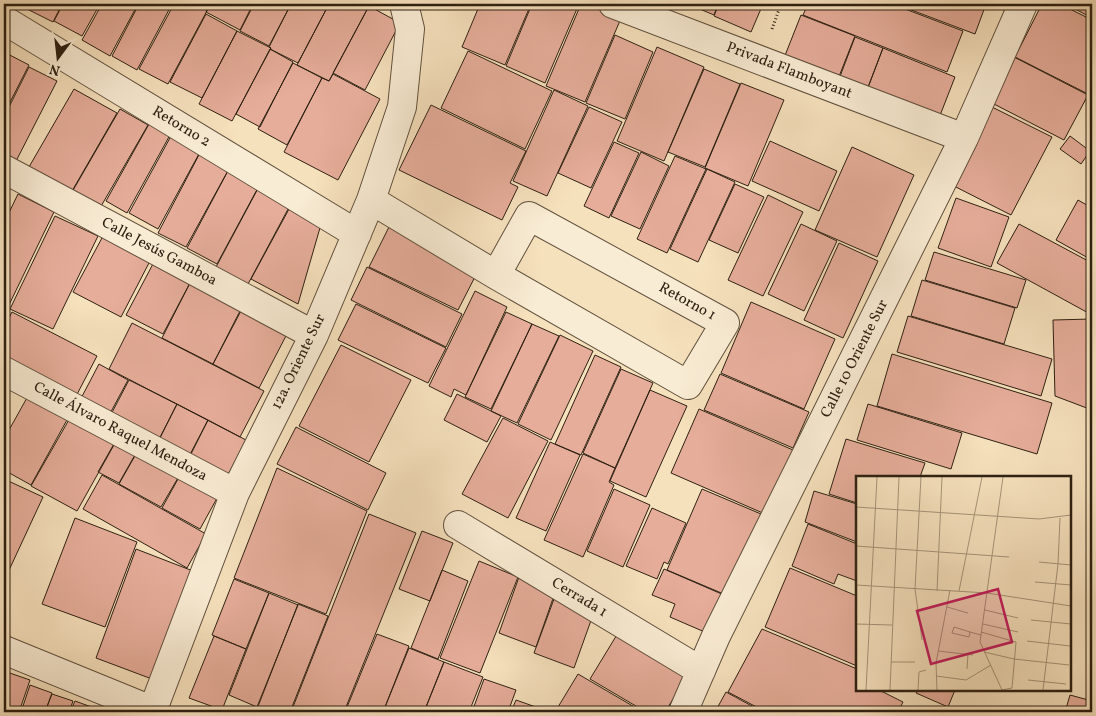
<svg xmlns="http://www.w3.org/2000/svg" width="1096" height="716" viewBox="0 0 1096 716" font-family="Vollkorn,serif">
<rect width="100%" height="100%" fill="#f6e1bd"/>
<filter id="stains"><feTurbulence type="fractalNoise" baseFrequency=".004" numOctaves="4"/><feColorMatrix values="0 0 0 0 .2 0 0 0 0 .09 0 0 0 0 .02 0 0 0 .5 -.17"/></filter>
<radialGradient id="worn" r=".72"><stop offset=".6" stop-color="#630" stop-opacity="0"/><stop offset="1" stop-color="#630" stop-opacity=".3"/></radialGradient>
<path fill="#e6ad9a" stroke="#2e2012" d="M17 4H62L53 22Z
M63 4H100L82 36 54 21Z
M102 4H138L110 56 82 40Z
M139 4H172L137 70 112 56Z
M174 4H203L209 7 168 84 139 69Z
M210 4H253L240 30 206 12Z
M254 4H291L269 46 240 31Z
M291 4H329L298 63 270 49 271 48 269 47Z
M329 4H370L329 81 297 65Z
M480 4H531L505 65 462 47Z
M532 4H579L545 83 506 66Z
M581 4H594L622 16 585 102 546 86Z
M688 4H718L714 15Z
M719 4H763L751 32 714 16Z
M808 4H892L963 31 947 72 803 15Z
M908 4H986L975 34 906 8Z
M1042 4H1060L1092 20V96L1015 57Z
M1066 4H1092V18Z
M369 6 400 23 365 90 333 73Z
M206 14 237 31 202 98 170 82Z
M801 15 855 36 838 79 784 58Z
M237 31 271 48 232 121 199 104Z
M615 35 653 52 625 119 586 103Z
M855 37 883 48 867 90 839 79Z
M657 47 704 67 664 161 617 141Z
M883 48 955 77 939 118 867 90Z
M270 49 293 62 260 127 236 114Z
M468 51 552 91 525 149 441 108Z
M4 52 29 65 4 114Z
M1014 57 1088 95 1064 140 990 102Z
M293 63 322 78 287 145 258 129Z
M29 67 57 81 14 165 4 161V117Z
M704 69 740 84 705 167 668 152Z
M333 74 380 99 338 180 284 152 322 78 329 81Z
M741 83 784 100 748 186 705 168Z
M74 89 117 113 72 191 29 167Z
M554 90 588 106 547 196 513 181Z
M431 105 526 151 510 183 518 187 502 220 399 170Z
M988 105 1052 137 1011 215 948 183Z
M589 107 622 122 591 188 558 173Z
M120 109 148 125 100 208 72 192Z
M149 124 170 135 127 213 106 201Z
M171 136 200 152 158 229 129 213Z
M1070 136 1090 151 1081 164 1060 149Z
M770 141 837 171 819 211 752 181Z
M614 142 639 153 609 218 584 206Z
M852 147 914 175 877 257 815 230Z
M201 151 230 167 186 247 158 233Z
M641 152 669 166 640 229 611 216Z
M675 156 706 169 667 253 637 239Z
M230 167 260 184 217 264 187 248Z
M707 169 735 182 698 262 670 249Z
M262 181 294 198 248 284 216 267Z
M735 184 764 197 738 253 709 240Z
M18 194 54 212 7 309 4 308V223Z
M768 195 803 212 763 296 728 280Z
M295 198 324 214 298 304 251 279Z
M956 198 1009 217 991 267 938 248Z
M1078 200 1092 208V254L1090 259 1056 240Z
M55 216 98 236 53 329 10 309Z
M391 223 480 267 458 310 369 267Z
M801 224 837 241 804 311 768 294Z
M1019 224 1092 263V315L997 263Z
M103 236 150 261 121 317 73 292Z
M839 243 878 261 843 338 804 320Z
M934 252 1026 280 1017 308 925 280Z
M154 262 191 281 163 334 126 315Z
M367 267 462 314 446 347 351 300Z
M922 280 1015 308 1004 344 911 316Z
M190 283 241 309 213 364 162 338Z
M475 291 507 307 466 395 454 389 451 397 429 386Z
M751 302 835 339 804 409 721 373Z
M356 304 446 348 428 383 338 340Z
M242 309 288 332 259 388 213 364Z
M4 310 10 314 4 326Z
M12 312 97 356 73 402 4 366V328Z
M506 312 532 324 491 409 465 397Z
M908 316 1052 359 1041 396 897 352Z
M1092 319V410L1055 396 1053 320Z
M132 323 264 391 240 437 109 369Z
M532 324 559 336 517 423 491 411Z
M560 335 593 351 551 440 518 424Z
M341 345 411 380 369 462 299 426Z
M892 354 1052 403 1037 454 877 406Z
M595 355 621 367 581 455 555 444Z
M99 364 128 380 106 421 77 406Z
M621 369 653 383 615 468 583 453Z
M720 374 809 412 793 448 704 410Z
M129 380 177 404 155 447 107 422Z
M33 387 73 409 31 485 4 470V439Z
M650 390 687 406 646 497 610 481Z
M457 394 501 416 487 442 444 420Z
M177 404 208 420 185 464 155 448Z
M868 404 962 433 951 469 857 440Z
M699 409 793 450 765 514 671 473Z
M74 411 119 436 77 511 31 486Z
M503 418 548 441 508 518 462 494Z
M208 420 246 440 225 481 187 462Z
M296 427 386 473 368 510 277 464Z
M119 435 140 446 119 483 98 472Z
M846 439 925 463 920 477H857V503L829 494Z
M550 442 580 455 546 531 516 518Z
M140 447 182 471 161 507 119 484Z
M583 454 615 468 609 482 614 485 583 557 544 540Z
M277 468 367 511 326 614 234 578Z
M183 470 221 491 200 529 162 508Z
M102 475 206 534 187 568 83 509Z
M4 479 43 497 4 581Z
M614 489 650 505 623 567 587 551Z
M702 489 761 514 726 595 667 570Z
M814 491 857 504V542L805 522Z
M652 508 686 523 668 564 664 562 657 579 626 566Z
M369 514 416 533 344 712H291Z
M75 518 137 542 105 627 42 604Z
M808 524 857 544V581L838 574 834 584 792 566Z
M422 531 453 543 430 601 399 589Z
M136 549 193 571 152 679 96 658Z
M479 561 518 577 480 673 440 658Z
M790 568 857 596V666L765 627Z
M664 569 724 595 707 633 670 617 675 604 652 595Z
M442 570 468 581 438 659 411 648Z
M519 577 556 590 536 647 499 633Z
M234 579 269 593 246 649 212 635Z
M269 593 298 605 257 707 229 695Z
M554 599 594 612 574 668 534 653Z
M298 604 328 616 290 712H264L257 709Z
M621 628 691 670 665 712H646L590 679Z
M762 629 857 669V690H879L903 702 898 712H766L728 692Z
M377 634 409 646 383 712H345Z
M214 636 246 649 222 710 189 698Z
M409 648 444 662 424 712H383Z
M444 662 483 677 469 712H424Z
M4 671 30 680 19 712H4Z
M578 674 643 712H555Z
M484 679 516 690 508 712H472Z
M30 685 52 693 45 712H21Z
M918 690H955L948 707 916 693Z
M726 692 763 712H715Z
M52 694 73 701 69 712H45Z
M1070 695 1092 701 1089 712H1065Z
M516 700 550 712H511Z
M75 701 97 709 96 712H70Z"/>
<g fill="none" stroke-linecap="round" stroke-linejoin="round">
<g stroke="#60503d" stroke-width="30">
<path id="minor" d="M613 4 964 138
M4 20 357 234
M4 169 314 335
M371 200 496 275 688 385 725 323 529 216 496 275
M4 371 235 493
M458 525 701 671
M4 650 156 712
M152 712 235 493 314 335 371 200 402 107 410 29 404 4
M683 712 716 636 964 138 1023 4"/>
</g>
<path stroke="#2e2012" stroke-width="3" stroke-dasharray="1 2.5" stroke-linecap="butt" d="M772 29 781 4"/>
<use href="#minor" stroke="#f9ecd4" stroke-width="28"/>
</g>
<g text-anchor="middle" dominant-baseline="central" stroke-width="5" stroke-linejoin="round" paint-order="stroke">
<g font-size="15" fill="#2e2012" stroke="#f9ecd4">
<text transform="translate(789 71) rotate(21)">Privada Flamboyant</text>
<text transform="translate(181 127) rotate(31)">Retorno 2</text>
<text transform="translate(159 252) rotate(28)">Calle Jesús Gamboa</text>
<text transform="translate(687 302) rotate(29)">Retorno 1</text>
<text transform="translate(855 359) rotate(-63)">Calle 10 Oriente Sur</text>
<text transform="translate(299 362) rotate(-64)">12a. Oriente Sur</text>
<text transform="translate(120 432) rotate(28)">Calle Álvaro Raquel Mendoza</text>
<text transform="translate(579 598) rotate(31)">Cerrada 1</text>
</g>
</g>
<g transform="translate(856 476)">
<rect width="215" height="215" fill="#f6e1bd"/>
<path fill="none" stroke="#a69479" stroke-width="1" d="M65 1 59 113 66 164M0 31 183 43 215 39M0 70 153 81M183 86 215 89M179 106 215 109M0 109 131 117 215 130M81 115 86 1M103 115 126 1M91 131 112 137M129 134 162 142M175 144 215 148M0 148 36 149M127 148 162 156M114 156 113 161 96 157 98 151 114 156 125 159M125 156 160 166 156 212 146 214M171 165 214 170M82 175 117 179M128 176 158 183 213 189M35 186H59M111 193 112 178M80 200 110 204 135 189M172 204 210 208M10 214 21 1M34 214 43 1M62 214 63 196 70 194M81 214 80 187 94 114M146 214 124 166 147 1M187 214 202 88 204 42"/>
<path fill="#c2185b" fill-opacity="0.15" stroke="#c2185b" stroke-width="2.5" d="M142 113 156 166 75 188 61 135Z"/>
<rect width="215" height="215" fill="none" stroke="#2e2012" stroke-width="2.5"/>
</g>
<rect width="1096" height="716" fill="none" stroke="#f6e1bd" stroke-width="20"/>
<rect x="5" y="5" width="1086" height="706" fill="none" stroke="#2e2012" stroke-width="2.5"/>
<rect x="10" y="10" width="1076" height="696" fill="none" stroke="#2e2012"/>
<g transform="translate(58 58) rotate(195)" stroke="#f9ecd4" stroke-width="4" paint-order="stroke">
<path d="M0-4L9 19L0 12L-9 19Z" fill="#2e2012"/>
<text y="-8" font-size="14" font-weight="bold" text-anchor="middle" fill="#2e2012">N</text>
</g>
<rect width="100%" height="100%" filter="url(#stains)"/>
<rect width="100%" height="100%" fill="url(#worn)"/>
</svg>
